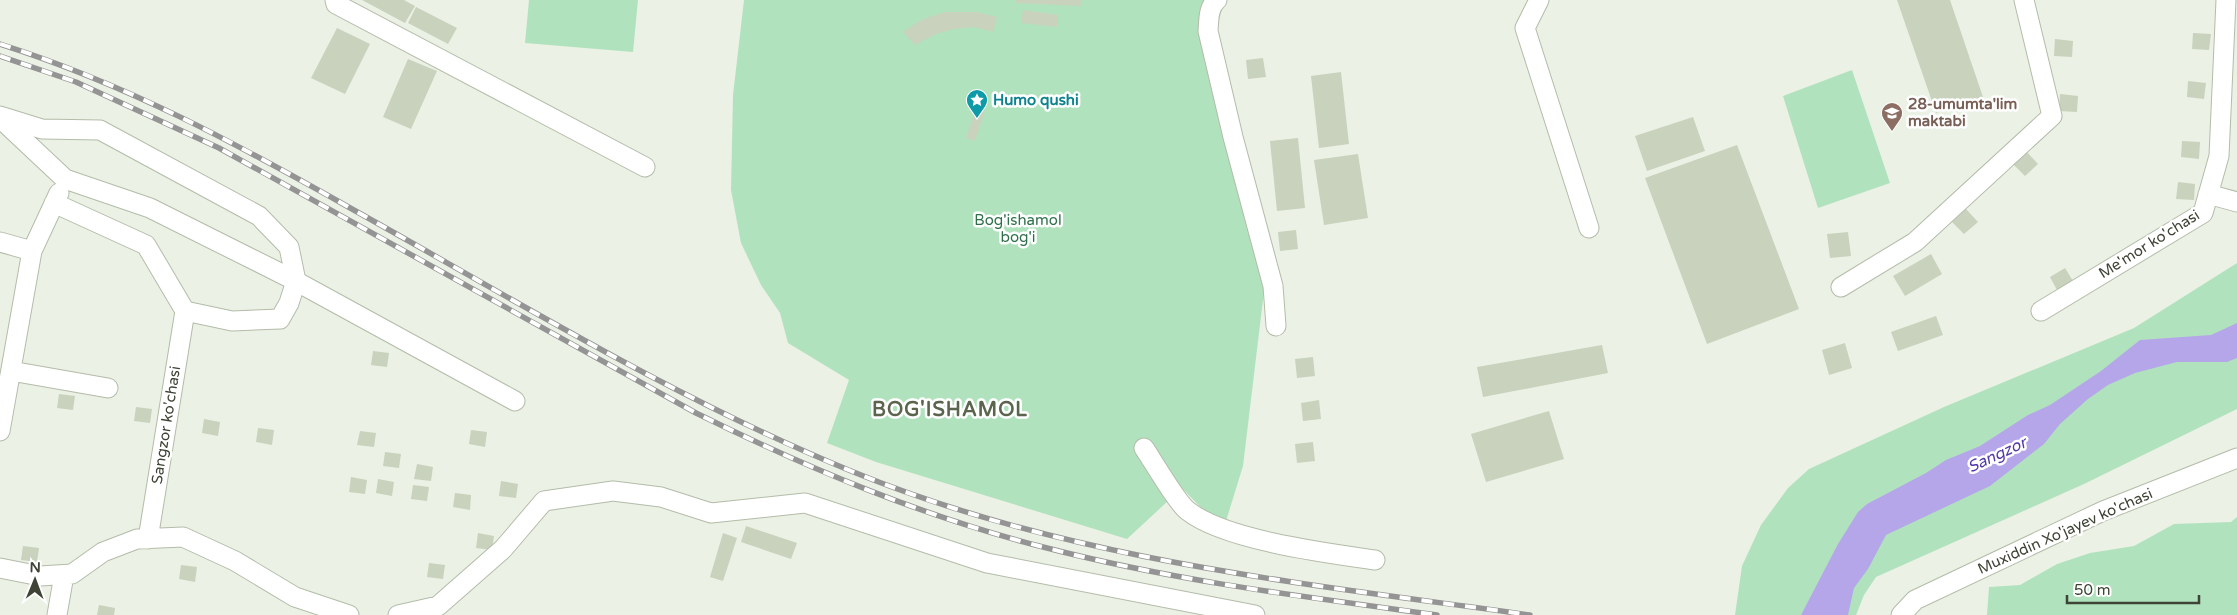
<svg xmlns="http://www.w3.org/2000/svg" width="2237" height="615" viewBox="0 0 2237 615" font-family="'Varela Round',sans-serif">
<rect width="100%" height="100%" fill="#ebf1e5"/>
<path fill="#b1e2be" d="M529 0H638L633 52 525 43Z
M744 0H1206L1265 283 1243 466 1226 521 1205 512 1182 488 1127 539 876 462 827 443 849 380 788 343 780 313 761 285 741 243 731 190 733 95Z
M1852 70 1890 183 1818 208 1783 96Z
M2237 263V409L2084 484 1876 577 1864 595 1856 615H1735L1742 566 1761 525 1788 488 1809 469 1944 407 2134 328Z
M2237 517V615H1987L1989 587 2020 585 2057 564 2090 553 2134 546 2174 524 2231 522Z"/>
<path fill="#b5a6ea" d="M2237 323V358L2227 362H2177L2135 373 2108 385 2088 399 2060 424 2044 444 1990 486 1886 535 1868 569 1854 588 1848 615H1801L1838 544 1858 512 1867 504 1926 473 1946 460 1980 446 2028 415 2050 405 2101 371 2140 340 2211 335Z"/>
<path fill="#c9d2bc" d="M362 0H404L415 6 405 23Z
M1015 0H1081V6L1015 3Z
M1897 0H1950L1983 97 1936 113Z
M416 7 457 28 448 44 408 23Z
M1023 10 1058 15 1057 27 1021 23Z
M945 12H976L997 17 993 32 974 27 954 29 936 34 915 45 903 32 921 20Z
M337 28 370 44 345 94 311 78Z
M2193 33 2211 34 2209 50 2192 49Z
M2055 39 2073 41 2072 57 2054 56Z
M1263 58 1266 77 1248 79 1246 60Z
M408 59 437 71 411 129 383 117Z
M1341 72 1349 144 1319 148 1311 76Z
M2188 81 2206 83 2204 99 2187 97Z
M2060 94 2078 96 2077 112 2059 111Z
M976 108 985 111 975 141 966 138Z
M1693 117 1705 151 1647 171 1635 136Z
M1298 138 1305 208 1277 211 1270 141Z
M2182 141 2200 142 2199 159 2181 157Z
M1737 145 1799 309 1707 344 1645 178Z
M2026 151 2038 164 2025 176 2013 164Z
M1358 154 1368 218 1324 225 1314 160Z
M2178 182 2195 184 2194 200 2176 199Z
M1966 209 1978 222 1964 234 1952 222Z
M1296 230 1298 249 1280 251 1278 232Z
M1848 232 1851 256 1830 258 1827 234Z
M1931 254 1942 274 1905 296 1893 276Z
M2065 268 2073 281 2057 290 2050 277Z
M1936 316 1943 335 1898 351 1891 332Z
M1845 343 1852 368 1829 375 1822 350Z
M1602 345 1608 373 1483 397 1477 367Z
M373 351 389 353 387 367 371 365Z
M1313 357 1315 376 1297 378 1295 359Z
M59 394 75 396 73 410 57 408Z
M1319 400 1321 419 1303 421 1301 403Z
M136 407 152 409 150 423 134 421Z
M1549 411 1564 459 1486 482 1471 434Z
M204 419 220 422 218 436 202 433Z
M258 428 274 430 272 445 256 442Z
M471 430 487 432 485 447 469 444Z
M360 431 376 433 374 447 357 445Z
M1313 442 1315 461 1297 463 1295 444Z
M385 452 401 454 399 468 383 466Z
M417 464 433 467 431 481 414 479Z
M351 477 367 480 365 494 349 492Z
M378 479 394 482 392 496 376 493Z
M501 481 518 484 516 498 499 496Z
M413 485 429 487 427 501 411 499Z
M455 493 471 495 470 510 453 507Z
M746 526 797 543 791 559 741 542Z
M478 533 494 536 492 550 476 548Z
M723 533 737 538 723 581 710 577Z
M23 546 39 548 37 562 21 560Z
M429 563 445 565 443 579 427 577Z
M181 565 197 567 195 582 179 579Z
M99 605 115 608 114 615H97Z"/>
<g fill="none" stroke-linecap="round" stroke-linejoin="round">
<g stroke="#b3bca9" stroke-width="21">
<path id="minor" d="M335 0 336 4 645 167
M1217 0C1208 7 1209 20 1208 31L1233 137 1273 286 1276 326
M1539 0 1525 28 1589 228
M0 116 42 129 100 130 259 216 289 247 296 281 289 303 280 319 232 321 185 311 146 245 54 203
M0 118 65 179 150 208 290 278 515 401
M2208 194 2237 202
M0 242 32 251 0 431
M32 251 59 193
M1841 287 1915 242 2052 116 2024 0
M2041 311 2203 213 2219 156 2226 0
M11 371 108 388
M1144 448C1153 461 1177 503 1188 511 1225 540 1326 553 1375 560
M148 539 185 311
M0 568 40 576 72 574 103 552 137 539 183 537 235 561 295 597 349 615
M57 615 64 575
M398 615 438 606 503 549 544 501 613 491 661 497 711 513 805 503 987 563 1255 615
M1901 615 1915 600 2103 511 2237 458"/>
</g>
<use href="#minor" stroke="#fff" stroke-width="19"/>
<g stroke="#949494" stroke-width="5.5">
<path id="rail" d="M0 44C129 85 235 143 352 209 515 300 677 400 851 471 1067 560 1301 583 1530 615
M0 56 76 82 219 148 696 413C809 469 924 517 1047 548 1175 581 1306 597 1437 615"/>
</g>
<use href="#rail" stroke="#fff" stroke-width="4" stroke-dasharray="11" stroke-linecap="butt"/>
</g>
<defs>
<g id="sight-pin" transform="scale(1.125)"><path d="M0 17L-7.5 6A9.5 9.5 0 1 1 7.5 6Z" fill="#0f9aa8" stroke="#fff"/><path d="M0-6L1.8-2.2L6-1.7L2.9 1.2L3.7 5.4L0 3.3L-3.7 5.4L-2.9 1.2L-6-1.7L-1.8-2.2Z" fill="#fff"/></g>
<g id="school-pin" transform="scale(1.125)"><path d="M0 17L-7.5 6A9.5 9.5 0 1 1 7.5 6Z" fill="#8d6e63" stroke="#fff"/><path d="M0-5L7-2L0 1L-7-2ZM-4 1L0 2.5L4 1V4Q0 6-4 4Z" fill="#fff"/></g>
</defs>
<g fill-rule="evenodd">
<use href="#sight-pin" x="977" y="100"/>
<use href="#school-pin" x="1892" y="113"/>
</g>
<g text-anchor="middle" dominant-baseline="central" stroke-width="5" stroke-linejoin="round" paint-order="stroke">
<g font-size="15" font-weight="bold" fill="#0d838f" stroke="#fff" text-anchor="start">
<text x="993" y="100">Humo qushi</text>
</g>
<g font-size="15" font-weight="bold" fill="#785e54" stroke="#fff" text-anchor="start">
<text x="1908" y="104">28-umumta'lim<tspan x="1908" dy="17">maktabi</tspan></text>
</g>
<g font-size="15" fill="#2e704a" stroke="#fff">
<text x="1018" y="220">Bog'ishamol<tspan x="1018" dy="17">bog'i</tspan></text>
</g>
<g font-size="15" fill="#3d4335" stroke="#fff">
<text transform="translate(2149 244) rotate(-32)">Me'mor ko'chasi</text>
<text transform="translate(166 425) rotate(-81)">Sangzor ko'chasi</text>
<text transform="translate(2065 531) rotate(-24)">Muxiddin Xo'jayev ko'chasi</text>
</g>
<g font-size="16" font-style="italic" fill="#5238a6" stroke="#fff">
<text transform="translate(1997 455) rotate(-25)">Sangzor</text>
</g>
<g font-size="20" font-weight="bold" letter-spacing="1" fill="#5b654e" stroke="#fff">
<text x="950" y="410">BOG'ISHAMOL</text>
</g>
</g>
<g transform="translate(35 580) rotate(1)" stroke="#ffffff" stroke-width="4" paint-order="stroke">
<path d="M0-4L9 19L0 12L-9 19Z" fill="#3d4335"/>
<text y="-8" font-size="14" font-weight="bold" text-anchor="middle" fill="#3d4335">N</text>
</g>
<path d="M2067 595v8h132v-8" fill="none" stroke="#3d4335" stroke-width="2.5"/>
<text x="2074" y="595" font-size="15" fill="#3d4335" stroke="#ffffff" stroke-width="4" paint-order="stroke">50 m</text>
</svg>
